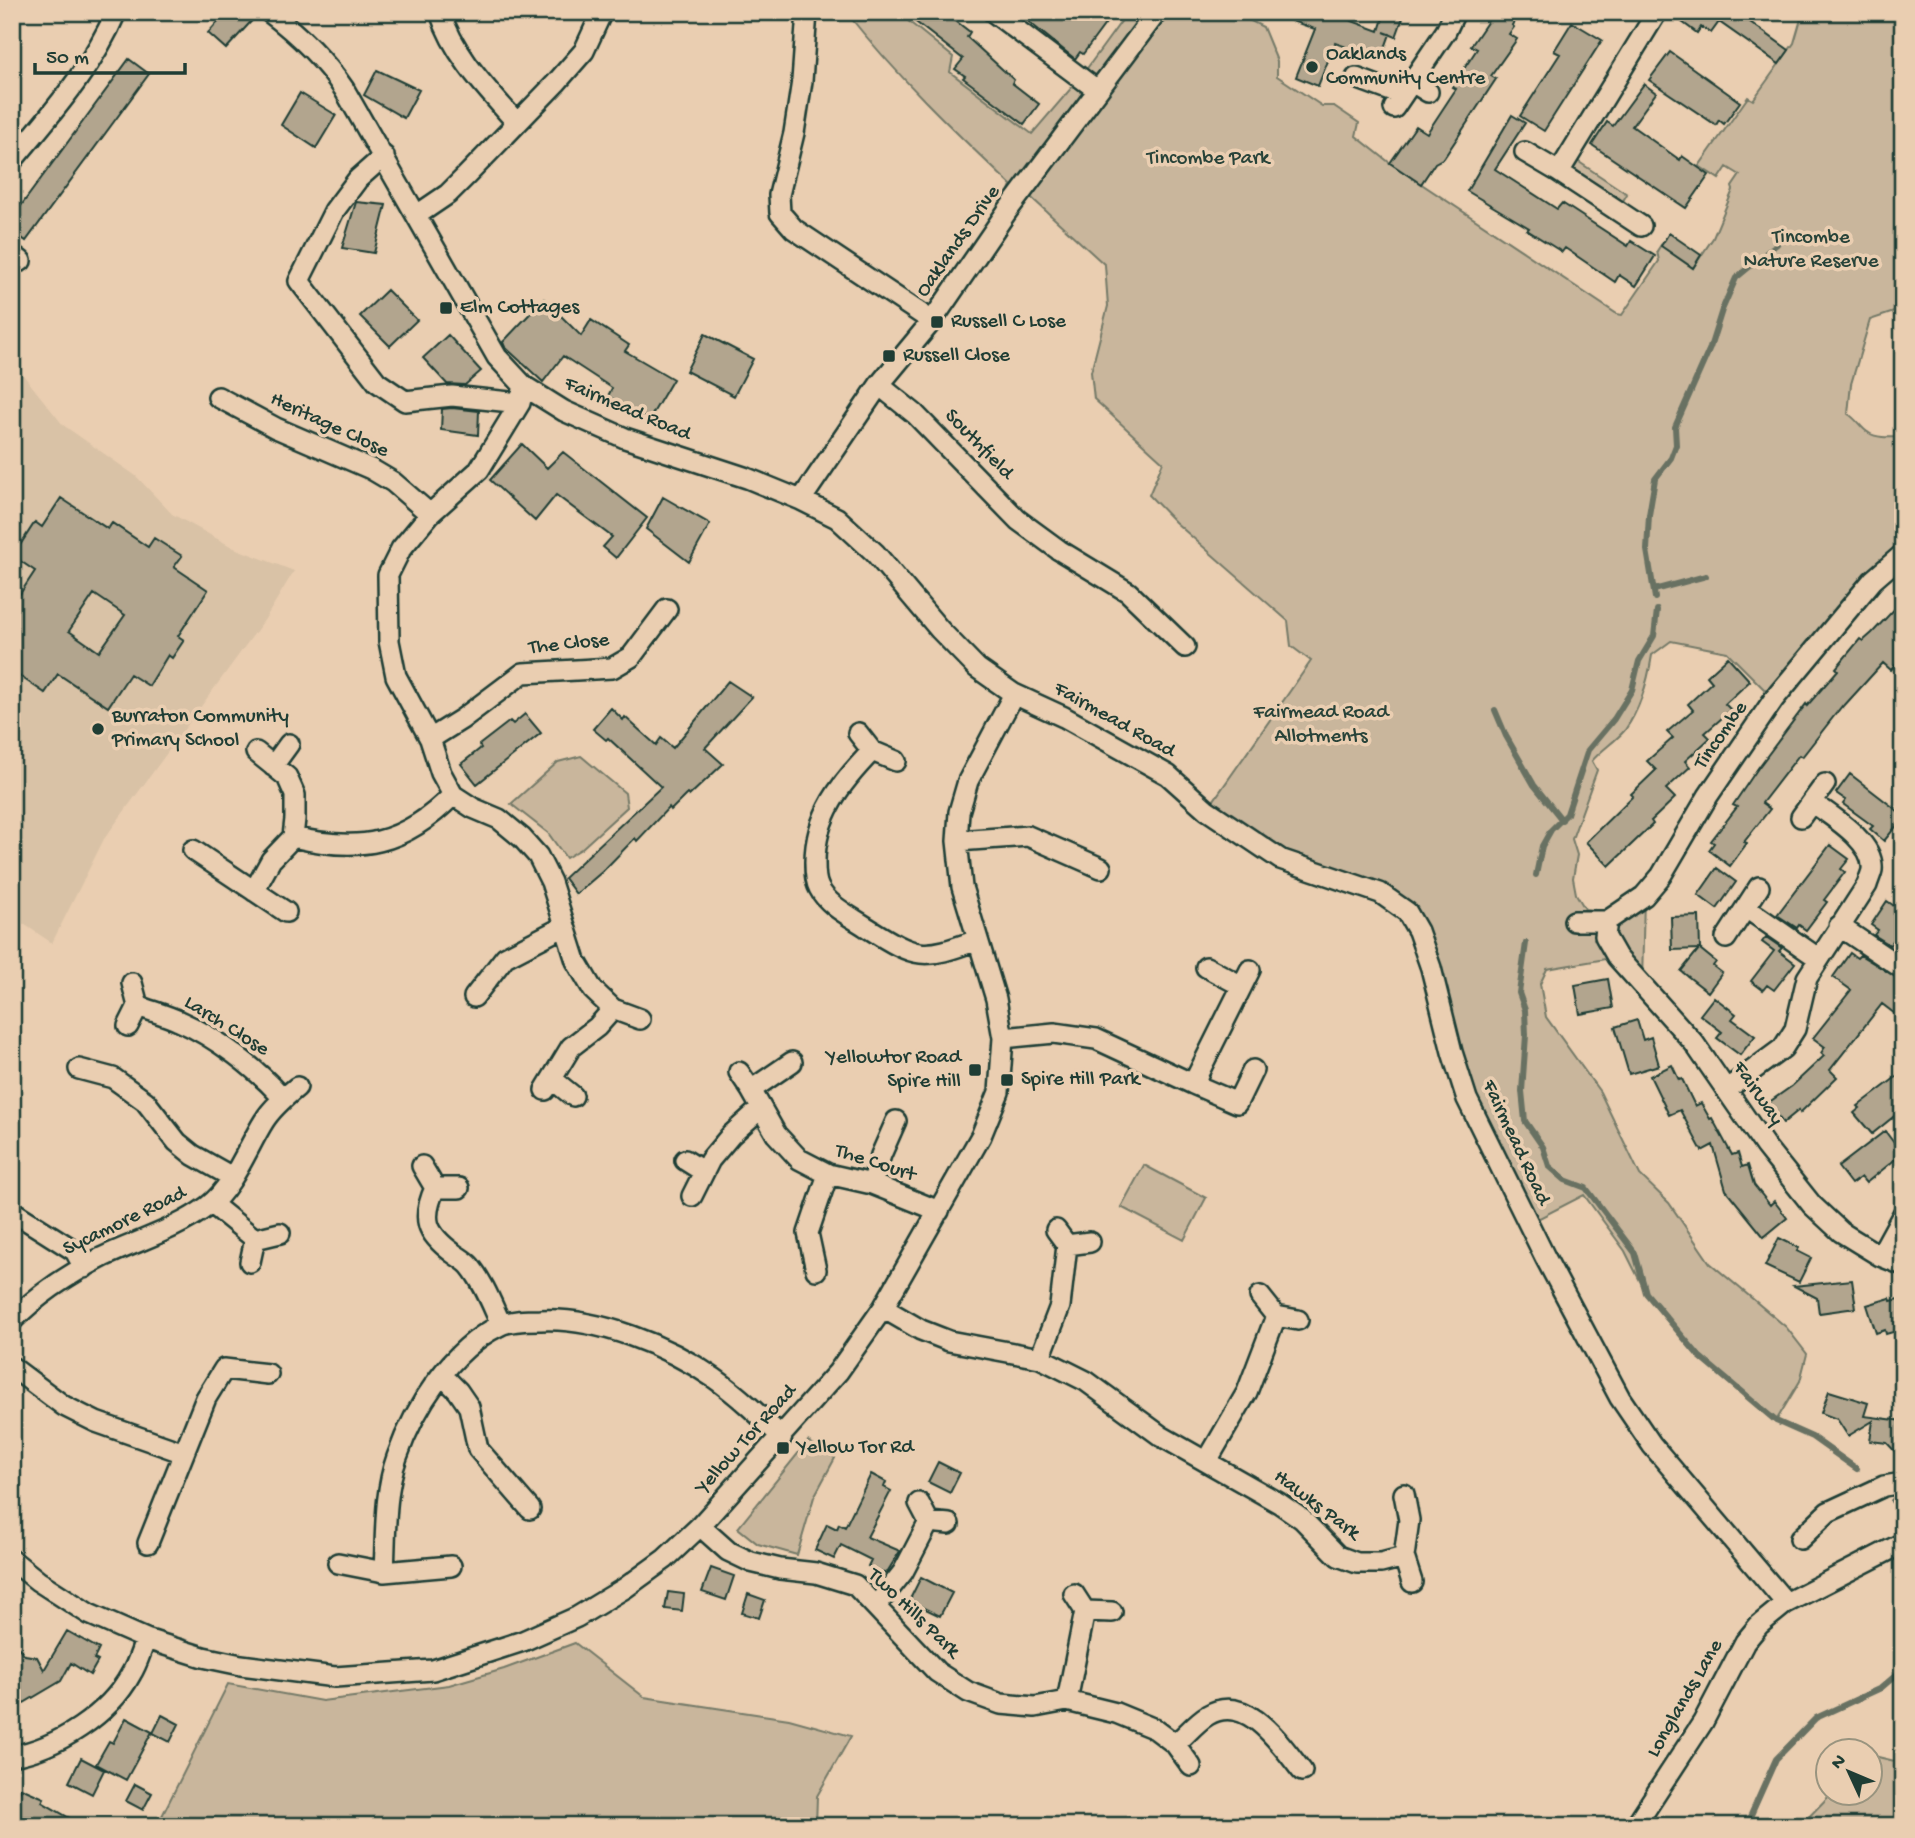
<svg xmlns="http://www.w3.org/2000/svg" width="1915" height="1838" viewBox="0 0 1915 1838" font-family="'Gochi Hand',sans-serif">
<rect width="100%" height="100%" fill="#eaceb1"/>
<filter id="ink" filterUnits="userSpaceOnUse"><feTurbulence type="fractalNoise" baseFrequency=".0143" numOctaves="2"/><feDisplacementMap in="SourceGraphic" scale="14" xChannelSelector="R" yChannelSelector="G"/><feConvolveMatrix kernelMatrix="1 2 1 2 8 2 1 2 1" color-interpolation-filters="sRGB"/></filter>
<g filter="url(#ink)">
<path fill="#d9c2a6" d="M16 366 63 425 136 476 172 514 234 548 294 571 265 619 104 839 52 943 12 916V370Z"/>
<path fill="#c9b69c" stroke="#747a68" stroke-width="2" d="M846 12H897L953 57 950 72 1032 134 1080 78 1128 12H1233L1263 27 1277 61V76L1322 106H1334L1359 123 1356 136 1390 163 1617 314 1622 315 1659 261 1657 251 1661 245 1693 268 1713 238 1733 190 1732 187 1740 175 1727 167 1719 179 1699 166 1748 97 1753 100 1794 43 1803 12H1903V309L1870 320 1851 384 1848 414C1857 419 1861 429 1869 433 1878 439 1893 437 1903 437V554L1774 699 1727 652 1671 641 1652 655C1648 681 1640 709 1625 730 1616 741 1601 750 1592 761L1597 770 1572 839 1577 855 1573 878 1576 894 1585 909 1596 910 1607 921 1644 896 1642 985 1617 957 1547 969 1540 984 1546 1017 1600 1092 1640 1175 1669 1203 1710 1263 1786 1327 1807 1354 1800 1381 1776 1421 1708 1364 1646 1293 1625 1251 1584 1195 1528 1224 1471 1106 1413 922 1207 810 1311 661 1291 646 1288 621 1175 522 1149 495 1163 462 1094 399 1091 372 1108 306 1105 265 1023 190 1008 210V193L1011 185C953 130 896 75 846 12Z
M1570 156 1627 194 1617 211 1559 172Z
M581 756 625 793 627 807 581 849 566 858 548 833 511 804 558 762Z
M1144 1165 1206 1198 1184 1240 1121 1207Z
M808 1441 835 1458 814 1497 797 1555 758 1544 738 1528Z
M575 1643 644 1697 789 1719 851 1736 817 1796 816 1826H157L228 1684 322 1701 449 1685 504 1669Z
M1878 1757 1903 1763V1826H1800L1832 1793 1870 1792V1762Z"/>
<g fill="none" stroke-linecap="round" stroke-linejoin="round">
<path stroke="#687162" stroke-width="6" d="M1654 590 1706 576
M1655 598 1647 550 1649 515 1655 479 1671 458 1676 445 1675 427 1710 348 1722 310 1736 278 1777 244
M1495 710 1506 736 1534 785 1562 820
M1536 875 1542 846 1551 830 1567 814 1588 750 1614 719 1632 690 1639 661 1654 636 1657 610
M1526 943 1519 993 1525 1010 1526 1035 1522 1091 1525 1121 1543 1147 1549 1166 1565 1180 1586 1188 1635 1253 1646 1293 1699 1356 1776 1421 1812 1437 1857 1469
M1893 1501 1903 1511
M1746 1826 1776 1759 1816 1718 1881 1688 1903 1669"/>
</g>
<path fill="#b2a58e" stroke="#1f3d34" stroke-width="2" fill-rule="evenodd" d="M227 12H257V15L226 49 208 33Z
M903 12H944L970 32 967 37 1014 80 1012 83 1039 104 1024 124 963 78 965 76 955 69 963 59Z
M1036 12H1114L1083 54 1080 52 1075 59 1029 22Z
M1275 12H1328L1379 31 1385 12H1405L1396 37 1384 32 1390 34 1381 59 1335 43 1318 86 1296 77 1315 29 1275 15Z
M1494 12H1520L1512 25 1514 27 1509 34 1517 39 1491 76 1496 79 1444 158 1435 163 1421 184 1390 163 1416 126 1427 133 1456 89 1452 87 1477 49 1471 46Z
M1680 12H1736L1789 50 1779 64 1719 22 1711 33 1701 27 1697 33 1682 22 1686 16Z
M1572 22 1602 40 1544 131 1520 116 1560 54 1554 51Z
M1670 52 1740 102 1724 124 1719 120 1716 125 1649 80Z
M129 59 149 74 26 241 12 231V218Z
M377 70 419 90 404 118 364 95Z
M1644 84 1656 93 1632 126 1680 160 1682 156 1709 175 1686 208 1592 145 1607 122 1613 126Z
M300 93 336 115 316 148 281 125Z
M1512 115 1525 123 1495 169 1557 209 1562 203 1628 246 1631 241 1655 256 1636 286 1619 275 1615 282 1565 248 1562 252 1527 230 1529 228 1467 191Z
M356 202 386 205 374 253 342 248Z
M1669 233 1701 255 1693 268 1661 246Z
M387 290 417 320 390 346 360 316Z
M544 299 581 336 591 320 629 345 625 351 673 379 649 420 608 396 612 388 563 356 543 382 505 347 503 342Z
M705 334 753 359 734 396 686 371Z
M448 335 481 371 465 385 447 384 423 358Z
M452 408 479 411 478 435 441 430 442 409Z
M522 444 547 468 563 452 647 518 616 558 603 547 612 537 556 495 535 521 490 480Z
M663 497 710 524 689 562 646 529Z
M61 498 108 529 112 523 148 547 154 538 182 556 174 567 208 590 178 636 184 640 172 658 168 655 149 686 130 674 108 707 58 674 45 693 12 671V606L35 571 13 556 35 522 42 527ZM94 594 125 615 99 652 69 631Z
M1903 600V656L1891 670 1883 663 1843 707 1842 706 1802 757 1799 755 1762 803 1770 809 1744 842 1747 843 1730 866 1709 850 1714 843 1711 841 1737 807 1733 805 1758 768 1806 704 1807 706 1838 670 1836 668 1860 639 1863 641 1872 633Z
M1728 657 1750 681 1725 704 1731 710 1705 733 1710 738 1685 761 1690 767 1666 789 1675 798 1651 821 1653 824 1609 866 1586 842 1633 796 1631 794 1656 770 1647 761 1673 738 1667 732 1693 710 1688 704 1712 682 1707 676Z
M728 681 752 697 705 748 723 764 689 796 687 794 671 810 669 807 637 841 635 838 603 871 576 894 564 878 661 787 608 738 606 740 593 729 611 708 623 720 625 717 656 745 661 738 673 748Z
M525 714 541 733 477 784 461 764 481 748 479 745 510 721 513 724Z
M1850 774 1903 815V818L1884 841 1870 829 1873 826 1843 804 1846 800 1836 793Z
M1830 845 1849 859 1841 869 1845 872 1824 900 1827 902 1806 930 1799 925 1797 928 1777 915Z
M1717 868 1736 882 1717 909 1698 895Z
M1887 901 1903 912V927L1890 945 1874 935 1878 930 1871 925Z
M1699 916 1700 949 1716 962 1713 966 1722 973 1708 992 1681 971 1699 949 1672 950 1671 917Z
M1766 937 1782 948 1779 951 1795 963 1774 990 1767 985 1763 990 1751 981 1774 951 1762 942Z
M1850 953 1857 958 1860 955 1903 981V1020L1882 1004 1830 1070 1837 1077 1800 1113 1799 1110 1783 1123 1768 1103 1792 1086 1824 1056 1821 1053 1825 1047 1813 1038 1851 990 1833 977Z
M1608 979 1613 1008 1580 1014 1575 985Z
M1714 997 1736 1014 1732 1019 1755 1036 1740 1055 1717 1038 1722 1032 1700 1015Z
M1637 1020 1643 1040 1651 1037 1659 1065 1629 1074 1615 1027Z
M1672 1065 1679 1080 1682 1079 1695 1106 1701 1103 1710 1119 1712 1118 1732 1155 1738 1153 1742 1167 1748 1165 1754 1185 1770 1205 1774 1201 1787 1218 1764 1237 1726 1190 1713 1145 1702 1151 1680 1110 1669 1115 1650 1076Z
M1903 1072V1109L1872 1134 1854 1113 1860 1108 1858 1106Z
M1885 1131 1900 1151 1895 1156 1897 1158 1866 1183 1861 1177 1851 1184 1838 1167Z
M1779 1238 1799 1248 1797 1251 1811 1258 1799 1282 1765 1266Z
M1852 1280 1856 1308 1819 1313 1817 1298 1794 1286Z
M1890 1298 1891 1301 1903 1298V1329L1886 1334 1885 1330 1876 1333 1867 1305Z
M1829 1391 1868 1403 1864 1416 1903 1421V1460L1887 1443 1870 1441 1873 1421 1848 1436 1837 1419 1821 1413Z
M938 1462 960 1473 950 1493 928 1482Z
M871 1474 886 1482 884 1487 891 1491 867 1537 900 1551 886 1574 868 1566 871 1560 841 1545 834 1559 815 1550 827 1524 837 1529 839 1524 845 1527Z
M711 1568 734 1576 726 1600 702 1592Z
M921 1577 952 1593 940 1616 909 1601Z
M668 1592 684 1594 682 1611 665 1609Z
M748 1594 765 1600 759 1618 742 1613Z
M67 1631 99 1649 94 1659 98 1661 90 1675 71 1663 61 1681 12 1710V1640L25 1655 37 1657 44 1670Z
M162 1715 179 1724 170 1742 153 1733Z
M126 1718 152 1732 126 1780 96 1764 109 1741 113 1743Z
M81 1758 104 1770 92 1794 69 1782Z
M135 1784 152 1793 143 1810 126 1801Z
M21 1788 44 1798 42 1802 83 1826H40L12 1813Z"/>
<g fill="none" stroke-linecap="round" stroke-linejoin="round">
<g stroke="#1f3d34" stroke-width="24">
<path id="minor" d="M269 12C298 34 324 59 344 89L497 357 524 386 564 411 625 438 747 478 801 500 837 518 875 553 940 630 977 668 1014 694 1064 717 1168 775 1207 810 1280 859 1380 893 1407 912 1418 931 1431 968 1452 1052 1467 1099 1545 1257 1620 1398 1652 1445 1786 1603
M440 12C454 56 487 89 517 123
M807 12 802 81 794 133 779 195 780 213 794 229 932 321
M993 12 1097 90
M1356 78 1402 95
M1412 82 1428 92
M1394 108 1446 31 1455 12
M1525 152 1559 172
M384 156 358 179 334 211 299 281 377 382 405 401 452 396 520 403
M12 161C51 114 92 69 116 12
M417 215 448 194 467 175 556 83 584 51 602 12
M1641 226 1559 172 1657 12
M12 254 21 261
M879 385 915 414 1018 520 1059 550 1128 592 1185 647
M524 386 520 403 479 470 430 514 401 549 388 575 389 641 396 676 430 739 441 773 453 795 473 808 499 819 522 838 538 856 551 882 576 961 593 990 613 1009 640 1019
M218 397 276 428 371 469 393 482 430 514
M801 500 879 385 932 321 1008 210 1157 12
M858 733 872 751 896 761
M430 739 462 719 523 673 612 668 631 657 667 609
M872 751C841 783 815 815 815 862 815 870 815 881 819 888 828 906 852 917 868 928 917 959 923 960 977 940
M273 766 289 744
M1801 817 1825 784
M293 837C360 853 404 845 453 795
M957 841 1028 836 1101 868
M193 850 286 912
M254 891 271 860 293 837 295 819V795L287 777 256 752
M1746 908 1818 958
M1574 921H1607L1644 896 1661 876 1708 796 1774 699 1873 580 1903 554
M1607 921 1605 936 1617 957 1694 1043 1765 1146 1812 1205 1841 1232 1880 1256 1903 1265
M1839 926 1903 969
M1726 938 1759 887
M1206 967 1242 986
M474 997 505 957 565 926
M138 1006C151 1011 166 1015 179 1021 216 1037 256 1068 283 1098
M128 1026 138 1006 132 983
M1003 1038 1054 1033 1096 1039 1193 1084 1250 970
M792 1062 751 1090 776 1134 799 1159 828 1174 872 1184 939 1211
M79 1069 113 1078 145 1101 177 1142 193 1155 232 1177
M739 1072 751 1090
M552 1079 573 1096
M1193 1084 1237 1103 1253 1070
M545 1090 571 1047 597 1027 613 1009
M1726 1090 1783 1048 1795 1029 1807 978 1867 885C1868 881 1871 875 1872 870 1875 842 1831 816 1812 802
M685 1160 704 1172
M422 1166 435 1188H459
M872 1184 881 1155 896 1121
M435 1188C421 1219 426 1233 453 1253 458 1257 466 1261 470 1266 484 1283 492 1305 501 1324
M692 1196 710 1160 731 1135 760 1109
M212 1204 255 1239
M12 1211 75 1251 84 1268
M1056 1230 1067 1245 1090 1242
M1880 1256 1903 1214
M250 1262 255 1239 280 1233
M816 1270 808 1233 828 1174
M1260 1296 1276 1316 1298 1320
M883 1308 921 1330 949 1341 1040 1358 1086 1381 1161 1436 1279 1503 1302 1519 1338 1556 1357 1563H1381L1404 1557 1409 1520 1404 1494
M12 1321C39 1293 69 1274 103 1257 139 1240 176 1230 208 1206 233 1188 248 1146 264 1121 272 1108 285 1097 297 1087
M1040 1358 1060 1306 1067 1245
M12 1367 64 1406 96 1422 184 1453
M443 1376 458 1391 469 1407 478 1449 530 1509
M1207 1461 1247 1392 1276 1316
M929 1522 949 1524
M700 1526 728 1551 751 1562 780 1569 816 1573 855 1585 937 1672 968 1692 1001 1704 1035 1707 1067 1701 1116 1713 1155 1729 1175 1744 1191 1766
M1800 1539 1828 1512 1884 1486 1903 1483
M148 1543 206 1398 224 1369 268 1374
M1404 1557 1412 1582
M12 1560 38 1581 89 1614 146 1639 203 1657 241 1665 335 1677 433 1670 523 1641 577 1617 625 1588 665 1559 700 1526 838 1372 883 1308 981 1136 999 1092 1003 1038 996 999 962 887 957 841 959 812 968 781 1014 694
M338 1563 384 1572 451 1566
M384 1572C386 1534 384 1493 397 1457 414 1408 451 1349 499 1326 510 1320 528 1320 540 1320 597 1317 668 1346 714 1378 738 1395 760 1416 782 1437
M1074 1594 1085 1611
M876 1606 903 1572 929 1522 919 1503
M1067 1701 1085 1611 1112 1612
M1175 1744C1186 1735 1196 1722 1208 1715 1247 1692 1281 1745 1302 1771
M12 1756C57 1748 109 1715 131 1674 138 1663 141 1650 146 1639
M1635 1826 1703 1722 1745 1642 1759 1625 1786 1603 1903 1543"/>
</g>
<use href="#minor" stroke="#eaceb1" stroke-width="19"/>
</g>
</g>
<g fill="#1f3d34" stroke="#eaceb1" stroke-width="2.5">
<circle cx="1312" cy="67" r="7"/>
<rect x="439" y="301" width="14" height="14" rx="3.5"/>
<rect x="930" y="315" width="14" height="14" rx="3.5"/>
<rect x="882" y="349" width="14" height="14" rx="3.5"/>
<circle cx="98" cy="729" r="7"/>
<rect x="968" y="1063" width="14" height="14" rx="3.5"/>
<rect x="1000" y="1073" width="14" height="14" rx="3.5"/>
<rect x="776" y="1441" width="14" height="14" rx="3.5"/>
</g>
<g text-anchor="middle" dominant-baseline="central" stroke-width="7" stroke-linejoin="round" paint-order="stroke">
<g font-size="21" fill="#1f3d34" stroke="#eaceb1" text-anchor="start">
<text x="1326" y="55">Oaklands<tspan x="1326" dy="24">Community Centre</tspan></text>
<text x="460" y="308">Elm Cottages</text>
<text x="951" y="322">Russell C Lose</text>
<text x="903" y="356">Russell Close</text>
<text x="112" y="717">Burraton Community<tspan x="112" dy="24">Primary School</tspan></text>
<text x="961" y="1058" text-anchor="end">Yellowtor Road<tspan x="961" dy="24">Spire Hill</tspan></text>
<text x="1021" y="1080">Spire Hill Park</text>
<text x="797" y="1448">Yellow Tor Rd</text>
</g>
<g font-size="21" fill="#284339" stroke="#eaceb1">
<text x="1208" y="159">Tincombe Park</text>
<text x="1811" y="238">Tincombe<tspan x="1811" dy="24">Nature Reserve</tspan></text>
<text x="1321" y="713">Fairmead Road<tspan x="1321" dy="24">Allotments</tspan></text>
</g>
<g font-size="21" fill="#1f3d34" stroke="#eaceb1">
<text transform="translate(959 242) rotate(-55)">Oaklands Drive</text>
<text transform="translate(627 410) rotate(23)">Fairmead Road</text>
<text transform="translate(329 426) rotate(25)">Heritage Close</text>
<text transform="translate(978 445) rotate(46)">Southfield</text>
<text transform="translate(569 645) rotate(-6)">The Close</text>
<text transform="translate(1114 721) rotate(29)">Fairmead Road</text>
<text transform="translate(1722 736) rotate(-55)">Tincombe</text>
<text transform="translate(226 1027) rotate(32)">Larch Close</text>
<text transform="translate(1757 1094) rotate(55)">Fairway</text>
<text transform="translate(1515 1143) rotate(65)">Fairmead Road</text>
<text transform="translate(875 1164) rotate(18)">The Court</text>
<text transform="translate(125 1222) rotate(-26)">Sycamore Road</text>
<text transform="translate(747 1440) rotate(-48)">Yellow Tor Road</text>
<text transform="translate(1316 1506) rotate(37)">Hawks Park</text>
<text transform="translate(913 1614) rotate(44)">Two Hills Park</text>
<text transform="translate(1686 1699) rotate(-60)">Longlands Lane</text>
</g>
</g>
<rect width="1915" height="1838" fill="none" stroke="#eaceb1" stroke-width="42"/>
<rect x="21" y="21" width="1873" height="1796" fill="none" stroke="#1f3d34" stroke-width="2.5" filter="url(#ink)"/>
<g transform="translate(1849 1772) rotate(314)"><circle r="33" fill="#eaceb1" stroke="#99947f" stroke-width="2"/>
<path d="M0-5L12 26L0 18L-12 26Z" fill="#1f3d34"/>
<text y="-10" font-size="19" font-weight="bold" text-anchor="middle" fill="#1f3d34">N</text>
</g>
<path d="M35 63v10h150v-10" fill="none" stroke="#1f3d34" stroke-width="3.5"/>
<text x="46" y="63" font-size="21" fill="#1f3d34" stroke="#eaceb1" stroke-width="5" paint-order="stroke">50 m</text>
</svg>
